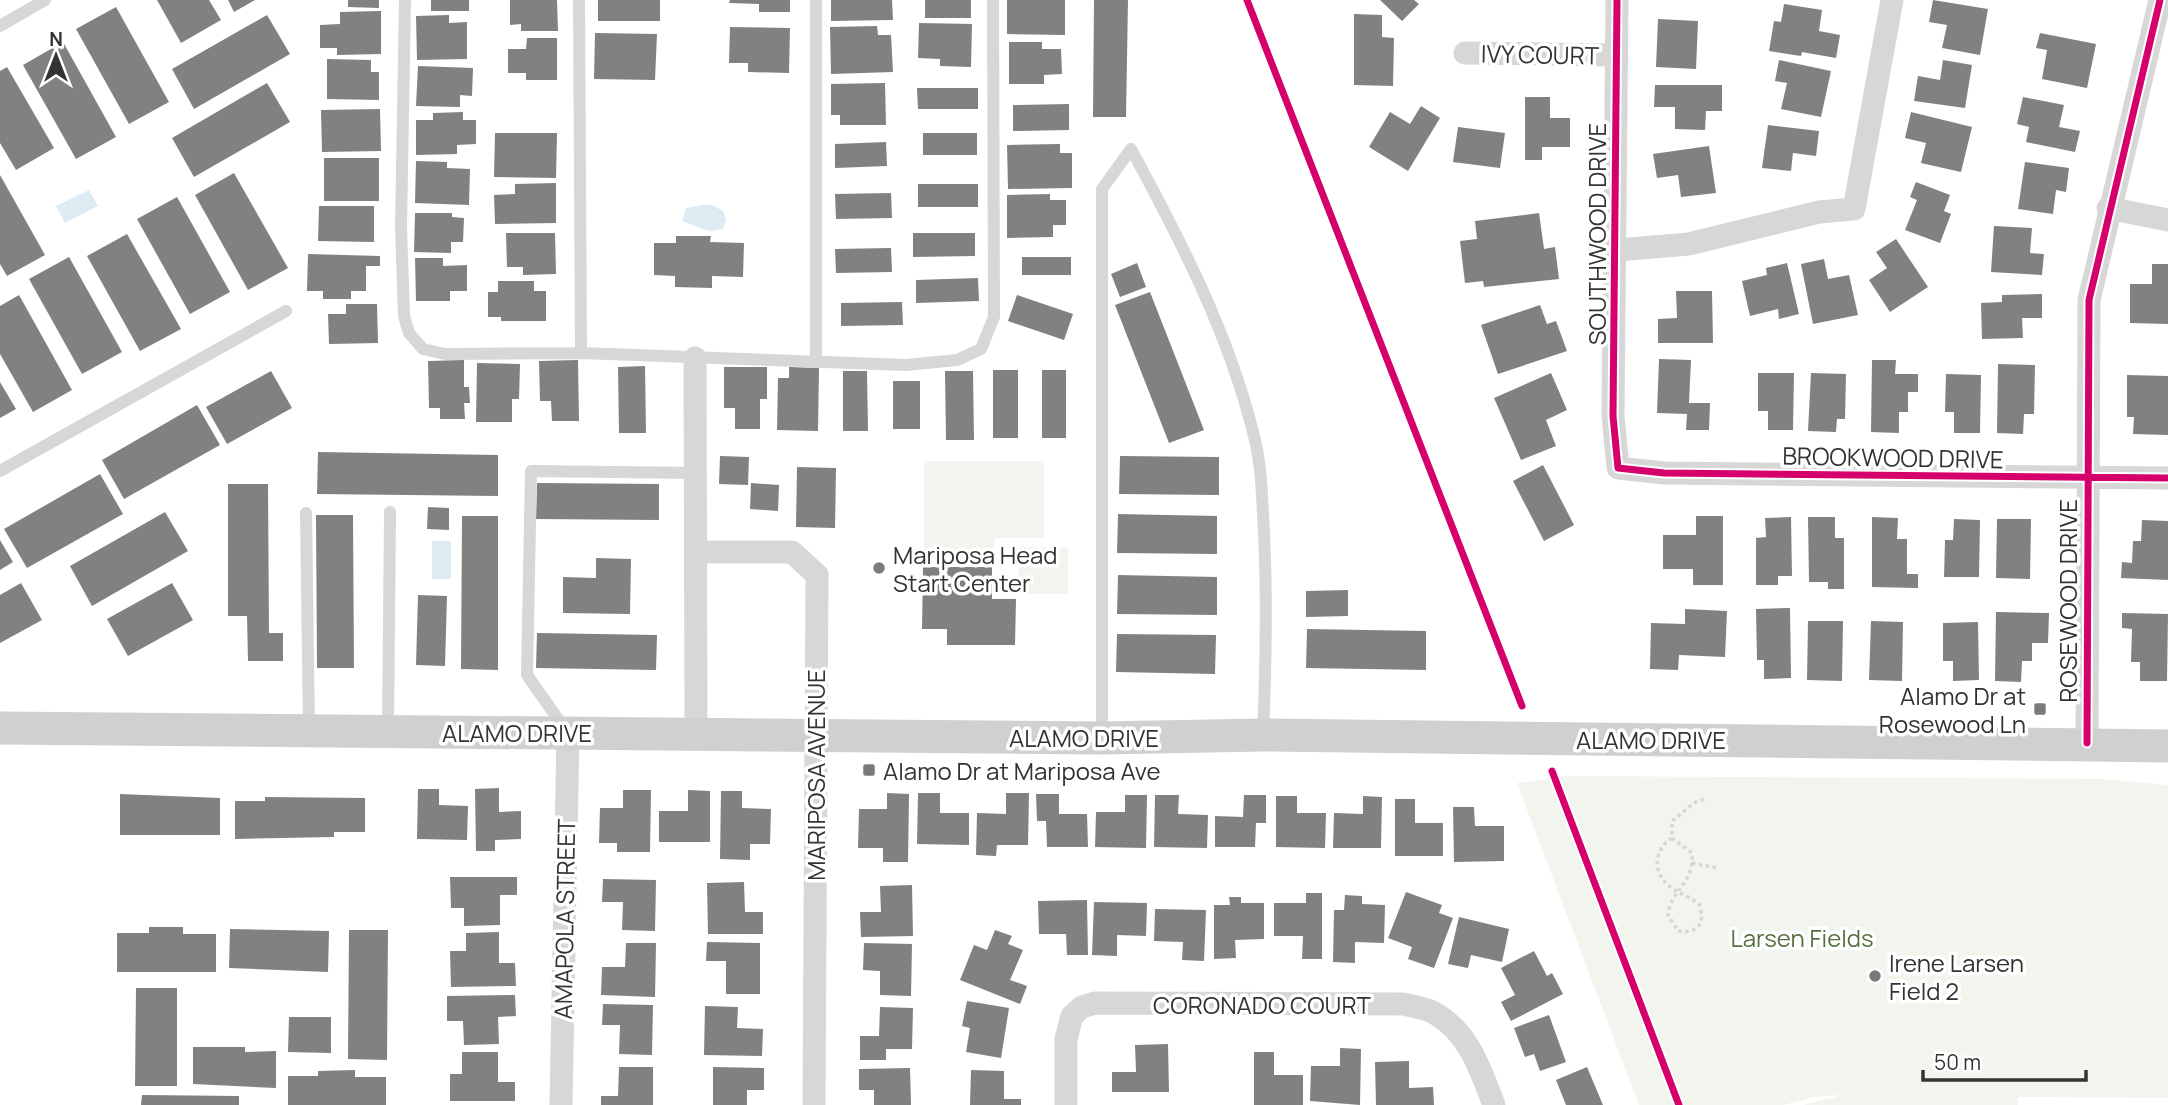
<svg xmlns="http://www.w3.org/2000/svg" width="2168" height="1105" viewBox="0 0 2168 1105" font-family="Manrope,sans-serif">
<rect width="100%" height="100%" fill="#fff"/>
<path fill="#f1f5ed" d="M924 461H1044V538H994L993 565H962L951 554H924Z
M1019 547 1068 548V594H1018Z
M1566 776 2102 779 2168 785V1098L2018 1097V1105H1803L1843 1095 1814 1097 1783 1105H1639L1517 783Z"/>
<path fill="#ddebf3" d="M89 190 98 206 65 223 56 206Z
M703 205H712L723 211 726 220 723 229 709 231 682 221 686 208Z
M432 541H451V579H432Z"/>
<path fill="#818181" d="M157 0H209L221 20 181 43Z
M228 0H255L234 12Z
M348 0H379V8L348 7Z
M431 0H469V11H431Z
M510 0H557L558 31H521V24L510 25Z
M598 0H660V21H598Z
M730 0H790V12H759V4L729 3Z
M831 0H892L893 20 831 21Z
M925 0H971V18H925Z
M1007 0H1065V35L1007 34Z
M1094 0H1128L1126 117H1093Z
M1380 0H1414L1419 4 1402 21Z
M1933 0 1988 9 1980 55 1942 48 1947 25 1929 22Z
M1784 4 1822 10 1819 31 1840 35 1836 58 1802 52 1801 56 1769 51 1774 21 1781 22Z
M116 7 169 102 129 124 76 29Z
M381 11V54L337 55V48H320V25L340 24V12Z
M1354 14 1382 15V37L1394 38 1393 86 1354 85Z
M267 15 290 54 194 109 172 69Z
M449 15V23L467 22V59L417 60 416 16Z
M1658 19 1698 21 1696 69 1656 67Z
M919 23 972 24 971 67 940 66V59L918 58Z
M877 26 878 35H891L893 72 831 74 830 27Z
M730 27 790 28 789 73 748 72V63H729Z
M595 33 657 34 655 80 594 79Z
M2040 33 2096 44 2087 88 2042 79 2047 50 2036 48Z
M527 38H557V80H526V73H508V49H526Z
M63 42 116 137 76 159 23 65Z
M1009 42H1042V49H1061L1062 74 1044 75V84H1009Z
M327 59 371 60V72H379V100L327 99Z
M1779 60 1831 71 1821 117 1781 109 1787 83 1775 81Z
M1943 60 1972 65 1965 108 1914 101 1918 76 1940 80Z
M418 66 473 68 472 96 460 95V107L416 106Z
M7 67 54 148 16 170 0 143V71Z
M267 83 290 122 194 177 172 138Z
M885 83 886 125H840V115H831V84Z
M1655 85H1722V111H1706L1705 130 1675 129V107H1654Z
M917 88H978V109H918Z
M1525 97H1550V118H1570V147H1542V160H1525Z
M2023 97 2064 105 2059 127 2080 131 2075 152 2026 142 2029 127 2017 124Z
M1069 104V130L1013 131V105Z
M1421 106 1440 118 1408 171 1369 147 1390 112 1410 124Z
M380 109 381 151 322 152 321 110Z
M463 112V120H476V144L457 145V154L416 155V120H433V113Z
M1911 112 1972 127 1961 172 1921 163 1926 143 1905 138Z
M1768 125 1819 131 1816 156 1793 153 1791 171 1762 168Z
M1458 127 1505 133 1500 168 1453 162Z
M495 133H557L556 178 494 177Z
M923 133H977V155H923Z
M886 142 887 166 835 168V144Z
M1060 144V153H1072V188L1008 189 1007 145Z
M1709 146 1716 193 1681 197 1678 175 1657 178 1653 154Z
M324 158H379V201H324Z
M416 161 447 162V168L470 169 469 205 415 203Z
M2025 162 2069 168 2066 192 2056 190 2053 214 2018 209Z
M234 173 288 268 248 290 195 195Z
M0 175 45 255 7 276 0 264Z
M1916 182 1950 195 1944 211 1951 214 1940 243 1905 230 1917 200 1910 197Z
M556 183V223L495 224 494 195 515 194V184Z
M918 184H978V207H918Z
M891 193 892 218 836 219 835 194Z
M1050 194V200H1066V225H1053V237L1007 238V195Z
M177 197 230 292 190 314 137 219Z
M319 206H374V242L318 241Z
M415 213H452V217L464 218 463 242H451V253L414 252Z
M1539 213 1544 249 1555 247 1559 279 1484 287 1483 281 1465 283 1460 241 1477 239 1475 221Z
M1994 226 2032 228 2030 253 2044 254 2042 275 1991 272Z
M506 233H555L556 274 523 275V267H507Z
M913 233H975V256L913 257Z
M127 234 181 329 140 351 87 256Z
M676 236H711L710 242 744 243 743 277 712 276V288L675 287V276L654 275V243H676Z
M1896 239 1928 287 1890 312 1869 280 1887 268 1876 252Z
M891 248 892 272 836 273 835 249Z
M308 254 380 256V266H366V291H351V299H323V291H307Z
M69 257 122 352 82 374 29 279Z
M1022 257H1071V275H1022Z
M415 258H443V266L467 265V291H450V301H416Z
M1824 259 1828 279 1849 275 1858 315 1813 324 1801 264Z
M1137 263 1146 287 1120 297 1111 274Z
M1787 263 1799 314 1779 319 1778 309 1750 316 1742 281 1767 275 1766 268Z
M2152 264H2168V324L2130 323V284H2152Z
M978 278 979 301 916 303V280Z
M498 281H534V291H546V321H501V317H488V292H498Z
M1676 291H1712L1713 343H1658V319L1677 318Z
M1150 292 1204 430 1169 443 1115 305Z
M2042 294V318H2022L2023 338 1982 339 1981 303 2002 302V295Z
M19 295 72 390 33 412 0 354V306Z
M1017 295 1073 314 1064 340 1008 321Z
M902 302 903 325 841 326V303Z
M346 304H377L378 343 329 344 328 314H346Z
M1540 305 1547 324 1556 321 1567 351 1498 374 1481 325Z
M1659 359 1691 360 1689 403H1710L1709 430H1686L1687 414 1657 413Z
M464 360V387H469L470 403H464L465 419H440V408H429L428 361Z
M578 360 579 421H552L551 401H540L539 361Z
M1872 360H1896L1895 374H1918V392H1908V412H1899V433L1871 432Z
M477 363 520 364 519 399H512V422H476Z
M1998 364 2035 365 2034 414H2024L2023 434 1997 433Z
M645 366 646 433H619L618 367Z
M724 367H767V399H760V429H735V408H724Z
M789 367 819 368 818 431 777 430 778 378H789Z
M993 370H1018V438H993Z
M1042 370H1066V438H1042Z
M271 371 292 408 227 444 206 407Z
M843 371H867L868 431H843Z
M945 371H973L974 440H946Z
M1551 373 1567 410 1546 420 1556 446 1521 460 1494 398Z
M1758 373H1794L1793 430H1768V411H1758Z
M1811 373 1846 374 1845 419H1837L1836 432 1808 431Z
M1946 374 1981 375 1980 433H1954V412H1945Z
M2127 375 2168 376V435L2133 434 2134 417H2127Z
M893 381H920V429H893Z
M0 382 16 409 0 418Z
M197 405 220 445 124 499 102 460Z
M318 452 498 455V496L317 494Z
M720 456 749 457 748 485 719 484Z
M1120 456 1219 457V495L1119 494Z
M1543 465 1574 525 1544 541 1513 481Z
M797 467 836 468 835 528 796 527Z
M100 474 123 514 27 568 4 529Z
M537 483 659 484V520L536 519Z
M751 483 779 485 778 511 750 509Z
M228 484H268L269 633H283V661H248L247 616H228Z
M428 507 449 508V530L427 529Z
M165 512 188 551 92 606 70 566Z
M1118 514 1217 516V554L1117 553Z
M316 515H353L354 668H317Z
M462 516H498V670L461 669Z
M1696 516H1723V585H1693V569H1663V535H1696Z
M1791 517 1792 576H1778V585H1756V538L1766 537 1765 518Z
M1808 517H1835V538H1844V589H1828V582H1809Z
M1872 517 1898 518 1897 539H1907V574H1918V588L1872 587Z
M1954 519 1980 520 1979 577H1944L1945 540H1953Z
M1997 519H2031L2030 579 1996 578Z
M2142 520 2168 521V580L2121 578 2122 562 2132 563 2133 541H2141Z
M0 540 13 562 0 570Z
M596 558 631 559 630 614 563 613V577L596 578Z
M923 567H992V599H1016L1015 645H947V629H922Z
M1118 575 1217 577V615L1117 614Z
M21 583 42 620 0 643V595Z
M172 583 193 620 128 656 107 619Z
M1348 590V616L1306 617V591Z
M418 595 447 596 445 666 416 665Z
M1790 608 1791 678 1764 679V660H1757L1756 609Z
M1685 609 1727 611 1725 657 1679 655 1678 670 1650 669 1651 623 1685 624Z
M1996 612 2049 613 2048 643H2032V661H2022L2021 682 1995 681Z
M2122 613 2168 614 2167 681H2140V662H2131L2132 629 2122 628Z
M1808 621H1843L1842 681 1807 680Z
M1871 621 1903 622 1902 681 1869 680Z
M1978 622 1979 680 1953 681V661H1943V623Z
M1307 629 1426 631V670L1306 668Z
M537 633 657 635 656 670 536 668Z
M1117 634 1216 635 1215 674 1116 672Z
M499 788V812L521 811V839L495 840V851H476L475 789Z
M418 789H439V805L468 806 467 840 417 839Z
M623 790H651L650 852H617V843H599L600 808H623Z
M688 790 710 791V842H659V811H688Z
M721 791H742V808L771 809 770 844H750V860L720 859Z
M887 793 909 794 908 862H883V848H858L859 809H887Z
M918 793H940V813H969V845L917 844Z
M1006 793H1029L1028 845H997L996 856 976 855 977 813 1006 814Z
M120 794 220 798V835H120Z
M1036 794H1059V814H1087L1088 847H1047L1046 821H1037Z
M1125 795H1147L1146 848 1095 847 1096 812H1125Z
M1155 795H1179L1178 814 1208 815 1207 848 1154 847Z
M1244 795H1266V823H1256L1255 847H1215V816L1243 817Z
M1276 796H1297V813H1326L1325 848 1276 847Z
M1363 796 1382 797 1381 848H1333L1334 813 1363 814Z
M265 797 365 798V832H334V837L235 839V801H265Z
M1395 799H1415V823H1443V856H1395Z
M1453 807H1474L1475 826H1504V861L1454 862Z
M450 877H517V895H500V925L464 926V908H451Z
M603 879 656 880 655 931 622 930 623 902H602Z
M744 882 745 912H763V934H708L707 883Z
M912 885 913 936 861 937 860 912H881L880 886Z
M1406 892 1442 905 1439 913 1453 918 1434 968 1408 959 1412 947 1388 938Z
M1306 893H1322V959H1302L1303 936H1274V903H1306Z
M1345 895 1362 896V904L1385 905 1384 943 1355 942V963L1333 962 1334 910H1344Z
M1229 897H1241V903H1264V939L1235 940 1236 958 1214 959V905H1230Z
M1087 900 1088 955H1067L1066 934H1039L1038 901Z
M1094 902 1147 903 1146 936 1117 935V956L1092 955Z
M1155 909 1206 910 1204 961 1182 960 1183 942 1154 941Z
M1459 917 1509 929 1502 962 1471 955 1468 968 1448 964Z
M149 927H183V934H216V972H117V933H149Z
M230 929 329 931 328 972 229 968Z
M349 930H388L387 1060 348 1059Z
M995 930 1012 936 1008 944 1023 950 1010 980 1027 986 1020 1004 960 980 974 945 987 950Z
M499 932V963H515L516 986 451 987 450 951H466V933Z
M707 942 760 943V994H726V961H706Z
M626 943H656L655 997 601 995 602 967H625Z
M864 943 912 944 911 996 880 995V971L863 970Z
M1534 951 1547 976 1552 973 1563 994 1511 1021 1501 1002 1515 995 1501 968Z
M136 988H177V1086H135Z
M515 995 516 1016 498 1017 499 1044 464 1045 463 1021H447V996Z
M967 1001 1009 1008 1001 1058 966 1052 970 1028 962 1026Z
M603 1004 653 1005 652 1055 619 1054 620 1025H602Z
M705 1006 738 1007 737 1028 763 1029 762 1056 704 1055Z
M880 1007 913 1008 912 1049H886V1060H860V1036H879Z
M1549 1015 1566 1062 1540 1071 1534 1054 1525 1057 1514 1028Z
M289 1017H331V1053L288 1052Z
M1168 1044 1169 1092H1112V1072H1136L1135 1045Z
M193 1047H245V1052L276 1051V1088L193 1084Z
M1340 1048 1361 1049 1360 1105 1310 1101 1311 1066H1340Z
M462 1052H498V1082H515V1101H450V1074H462Z
M1254 1052H1274V1075H1303V1105H1254Z
M1409 1061V1088L1433 1087 1434 1105H1376L1375 1062Z
M619 1067H653V1105H601V1096H618Z
M713 1067 764 1068V1090H747V1105H713Z
M1587 1067 1603 1105H1566L1556 1080Z
M910 1068 911 1105H874V1090H859V1069Z
M355 1070V1077H386V1105H288V1076H318V1071Z
M971 1070 1004 1071V1099H1021V1105H970Z
M142 1095 239 1096V1105H141Z"/>
<g fill="none" stroke-linecap="round" stroke-linejoin="round">
<path stroke="#d6d6d6" stroke-width="3.5" stroke-dasharray="3.5 3.5" stroke-linecap="butt" d="M1672 838 1692 853C1694 885 1671 889 1668 915L1678 931C1698 934 1706 923 1699 904 1690 896 1678 894 1669 886 1652 872 1654 849 1672 838V821L1694 803 1707 798
M1692 863 1718 868"/>
<path stroke="#d7d7d7" stroke-width="12" d="M405 0 401 227 404 316 409 333 423 349 445 354 581 353 906 365 957 360 981 349 994 317 993 0
M579 0 581 353
M0 26 45 0
M816 361V0
M0 471 286 311
M306 513 309 731
M565 729 527 675 531 471 695 473
M388 731 390 512
M1102 737V189L1131 149C1181 241 1229 334 1254 436 1262 466 1262 501 1264 531 1267 599 1266 666 1263 734"/>
<path stroke="#d7d7d7" stroke-width="23" d="M1617 0 1613 416 1618 468 1664 473 2168 478
M1465 53 1615 55
M2108 208 2168 220
M1617 250 1689 244 1819 212 1854 209 1892 0
M695 358 696 733
M696 552H792L817 575 814 1105
M2087 743 2089 300 2160 0
M561 1105 568 732
M1066 1105V1039L1072 1016 1082 1007 1095 1003 1404 1004C1414 1007 1428 1008 1436 1014 1469 1033 1481 1071 1494 1105"/>
<path stroke="#d0d0d0" stroke-width="33" d="M0 728 1102 738 1263 735 2168 746"/>
<g stroke="#fff" stroke-width="11">
<path id="cycleway" d="M1247 0 1522 706
M1617 0 1613 416 1618 468 1664 473 2168 478
M2087 743 2089 300 2160 0
M1552 771 1679 1105"/>
</g>
<use href="#cycleway" stroke="#d6006c" stroke-width="7"/>
</g>
<g fill="#7a7a7a" stroke="#fff" stroke-width="2.5">
<circle cx="879" cy="568" r="7"/>
<rect x="2033" y="702" width="14" height="14" rx="3.5"/>
<rect x="862" y="763" width="14" height="14" rx="3.5"/>
<circle cx="1875" cy="976" r="7"/>
</g>
<g text-anchor="middle" dominant-baseline="central" stroke-width="7" stroke-linejoin="round" paint-order="stroke">
<g font-size="24" fill="#333" stroke="#fff">
<text transform="translate(1540 54) rotate(1)">IVY COURT</text>
<text transform="translate(1596 234) rotate(-90)">SOUTHWOOD DRIVE</text>
<text transform="translate(1893 457) rotate(1)">BROOKWOOD DRIVE</text>
<text transform="translate(2067 601) rotate(-90)">ROSEWOOD DRIVE</text>
<text x="517" y="732">ALAMO DRIVE</text>
<text x="1084" y="737">ALAMO DRIVE</text>
<text x="1651" y="739">ALAMO DRIVE</text>
<text transform="translate(815 775) rotate(-90)">MARIPOSA AVENUE</text>
<text transform="translate(564 919) rotate(-89)">AMAPOLA STREET</text>
<text x="1262" y="1004">CORONADO COURT</text>
</g>
<g font-size="24" fill="#333" stroke="#fff" text-anchor="start">
<text x="893" y="554">Mariposa Head<tspan x="893" dy="28">Start Center</tspan></text>
<text x="2026" y="695" text-anchor="end">Alamo Dr at<tspan x="2026" dy="28">Rosewood Ln</tspan></text>
<text x="883" y="770">Alamo Dr at Mariposa Ave</text>
<text x="1889" y="962">Irene Larsen<tspan x="1889" dy="28">Field 2</tspan></text>
</g>
<g font-size="24" fill="#56703f" stroke="#fff">
<text x="1802" y="937">Larsen Fields</text>
</g>
</g>
<g transform="translate(56 56)" stroke="#ffffff" stroke-width="5" paint-order="stroke">
<path d="M0-5L12 26L0 18L-12 26Z" fill="#333333"/>
<text y="-10" font-size="19" font-weight="bold" text-anchor="middle" fill="#333333">N</text>
</g>
<path d="M1923 1070v10h163v-10" fill="none" stroke="#333333" stroke-width="3.5"/>
<text x="1934" y="1070" font-size="21" fill="#333333" stroke="#ffffff" stroke-width="5" paint-order="stroke">50 m</text>
</svg>
